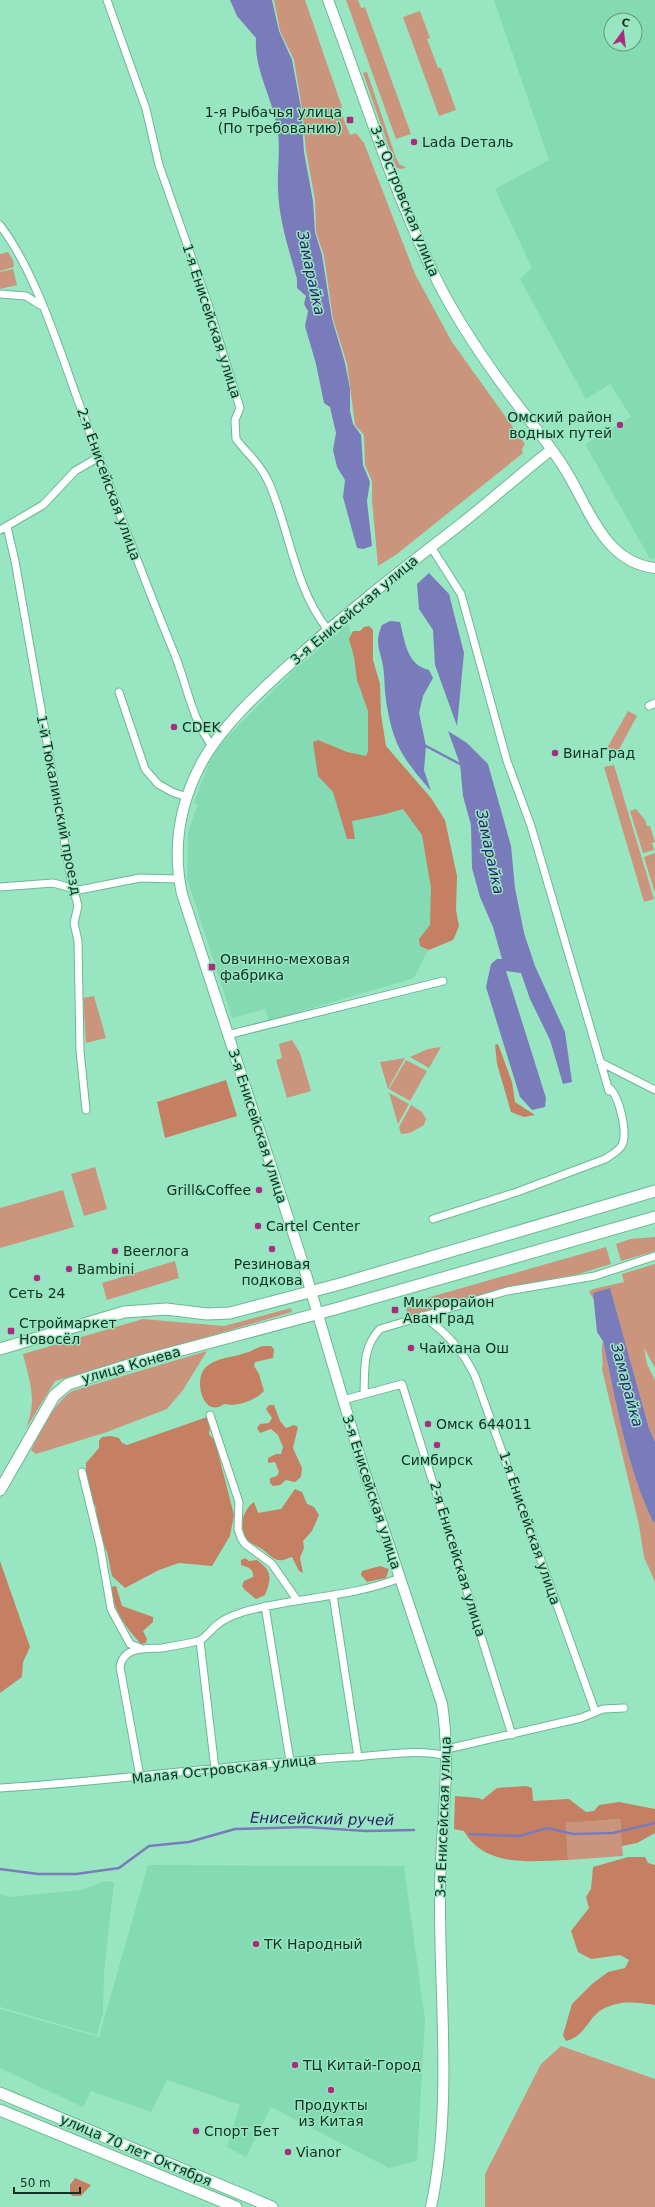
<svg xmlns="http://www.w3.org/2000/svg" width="655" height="2207" viewBox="0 0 655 2207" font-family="'DejaVu Sans',sans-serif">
<rect width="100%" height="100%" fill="#98e6c1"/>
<path fill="#84dab2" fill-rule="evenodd" d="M494 0H655V558L650 559 585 444 631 417 610 384 586 399 520 279 532 268 495 189 549 160ZM611 20H635V44H611Z
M348 624 402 808 412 815 426 833 435 879 431 944 414 978 269 1021 265 1009 232 1018 187 878 188 832 198 804 194 803 211 757 222 742 293 671Z
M148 1865 404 1866 425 2020 417 2161 389 2168 271 2107 246 2157 227 2147 240 2105 167 2080 151 2112 91 2091 83 2107 0 2068V2009L99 2037Z
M106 1881 114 1882 104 1972 103 2013 97 2035 0 2007V1894L10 1897 81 1890Z"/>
<path fill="#cb947d" d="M274 0H305L342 107 340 110 350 135 356 133 364 143 415 274 452 342 525 444 522 449 523 453 397 554 378 566 372 500V481L365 465 364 435 355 425 347 364 333 319 324 256 316 232 315 200 306 151 302 109 294 60 280 31Z
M346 0H358L361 8 365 7 411 134 396 139Z
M420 11 430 38 427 39 438 68H441L456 110 439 116 403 17Z
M367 72 396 158 400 165 406 167 402 169 397 168 394 162 363 73Z
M8 252 13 260 14 267 0 271V254Z
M13 269 17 285 0 289V272Z
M628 711 637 716 616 755 606 750Z
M614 765 654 899 644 902 604 767Z
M636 809 645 820 647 826H650L655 842 652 843 654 850 643 853 630 811Z
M655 853V893L644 857Z
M94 996 106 1038 86 1043 83 998Z
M292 1040 300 1053 311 1091 287 1098 276 1060 282 1058 279 1044Z
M441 1047 429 1068 410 1057 428 1049Z
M405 1058 388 1089 380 1062Z
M406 1060 427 1071 410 1101 389 1089Z
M389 1093 409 1104 398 1124Z
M411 1105 422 1112 426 1119 424 1125 410 1133 401 1134 399 1127Z
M95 1167 107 1209 84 1216 71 1174Z
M63 1190 74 1227 0 1248V1208Z
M655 1237V1251L621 1261 616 1244 630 1239Z
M606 1247 611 1264 578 1274 521 1285 408 1316 406 1309 427 1298Z
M175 1261 179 1278 107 1300 102 1283Z
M655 1264V1368L644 1348 647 1364 655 1380V1442L649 1428 610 1289 593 1293 595 1301 589 1292 593 1289 624 1282 622 1274Z
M291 1308 292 1312 55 1381 25 1430C38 1401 30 1383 23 1354L143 1319 224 1326Z
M603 1341C616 1402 626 1465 653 1522H655V1582L644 1557 639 1525 602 1369C604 1359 600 1353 603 1341Z
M207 1351 183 1390 167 1409 107 1432 36 1454 31 1450C43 1429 52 1405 72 1391Z
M620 1819 623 1856 568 1860 566 1823Z
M561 2046 655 2079V2207H485V2174L541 2064Z"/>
<path fill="#c57f62" d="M369 626 373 630V660L380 684 381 714 386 746 431 798 445 820 457 876 456 910 459 926 455 936 453 940 429 950 420 946 419 939 430 925 431 888 422 835 403 809 382 815 352 821 355 839H347L333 792 318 776 313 742 318 740 347 752 366 756 368 751V711L357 680 354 657 349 639 353 631H360L364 627Z
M498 1044 512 1082 515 1102 535 1115 524 1117 511 1112 497 1064 495 1045Z
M226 1080 237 1116 165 1138 157 1102Z
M262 1346H271L274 1349 273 1358 255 1362 254 1366 259 1374 264 1391C255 1401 236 1407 224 1404 204 1419 193 1381 205 1368 216 1357 232 1358 245 1353 251 1352 256 1348 262 1346Z
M269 1405H274L280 1421 286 1428 294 1425 298 1427 293 1448 302 1468 301 1477 295 1482 286 1480 280 1485 273 1486 270 1483V1478L277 1476 279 1472 275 1462 268 1463V1458L276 1454H281L283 1447 278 1435 271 1429 260 1433 257 1428 260 1424 269 1423 272 1418 266 1409Z
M207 1417 211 1422 209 1434 215 1441 234 1515 230 1536 212 1566 179 1563 159 1570 125 1588 112 1576 107 1552 97 1528 96 1507 90 1498 86 1479V1463L99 1448V1441L102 1437 111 1436 119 1438 122 1443 127 1445Z
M295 1489 302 1492 307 1504 314 1507 319 1515 312 1531 303 1541 304 1548 300 1558 303 1573 299 1571 292 1557C289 1557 286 1560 283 1560 274 1562 268 1553 262 1549 256 1545 248 1543 245 1536 239 1523 244 1509 254 1502L258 1513 281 1509Z
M245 1558 249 1561 257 1560C272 1571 272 1578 265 1595L256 1599 245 1590 242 1586 244 1581 253 1577C254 1569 248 1567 241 1565V1560Z
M0 1561 30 1647 23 1662 22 1677 0 1693Z
M380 1566 389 1569 386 1578 367 1582 361 1575 362 1571Z
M116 1586 122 1606 153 1617V1622L143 1631 147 1639 146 1643 141 1644C125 1627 114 1610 110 1587Z
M526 1786 532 1788 533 1801 569 1799 586 1812 594 1811 599 1805 619 1802 655 1809V1833L637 1843 622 1846 620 1819 566 1823 568 1860C531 1861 485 1868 464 1831L454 1829 455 1796 479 1798 482 1800 497 1788Z
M628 1857H645L648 1863 655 1865V2005C636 2002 620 2000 603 2009 588 2017 585 2037 566 2041L563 2035 572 2004 592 1984 608 1972 625 1968 629 1960 620 1955 591 1959 578 1952 571 1931 589 1908 586 1897 591 1889 593 1867Z
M75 2178 91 2185 81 2196H73L70 2194V2185Z"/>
<path fill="#7a7bbb" d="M230 0H272L279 31 292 60 301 108 304 152 313 201 315 232 322 255 332 319 345 363 350 389V411L353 424 361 435 363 465 370 482 367 501 372 546 363 549 357 548 343 497 345 480 337 467 333 450 336 433 330 407 324 403 316 364 305 326 308 311 304 304 306 296 297 288V279C289 250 279 220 278 190 277 168 281 148 277 126 271 95 254 69 256 38L237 16Z
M429 573 449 594 464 653 457 726 435 665 433 630 419 609 417 584Z
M390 621 400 622C405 642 407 665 429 670L433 678 423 696 419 713 426 746 424 770 431 791C402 757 393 745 386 700 384 689 385 677 383 666 380 649 374 643 382 625Z
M448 731 467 743 488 764 511 846 515 888 524 933 535 966 565 1032 572 1082 563 1084 550 1040 530 999 521 973 506 971 546 1098 545 1107 532 1110 520 1097 486 987 491 964 497 959H502L493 927 480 897 472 868 471 825 463 796 460 764Z
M610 1288 649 1428 655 1442V1522H653C626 1465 616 1402 603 1341L597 1332 593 1293Z"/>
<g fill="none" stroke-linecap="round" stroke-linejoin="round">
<path stroke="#7a7bbb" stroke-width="2.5" d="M426 746 460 764
M470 1834 519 1836 548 1828 573 1834 613 1833 655 1823
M0 1869 38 1874H76L119 1868 149 1846 189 1842 235 1829 306 1827 366 1831 414 1830"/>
<g stroke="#6bb894" stroke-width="9">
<path id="street" d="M107 0 146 109 159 165 208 304 240 408 235 420 236 439C248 455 260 463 269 483 290 531 294 587 328 630
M0 225C34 270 57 342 76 395 108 482 139 569 175 655 187 686 192 719 212 746
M0 294 26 296 40 305
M7 527 15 561 71 879 78 906 74 923 78 941 80 1051 86 1110
M0 530 43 505 75 471 99 457
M431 547 461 594 507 761 531 826 609 1091
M119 692 145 769 158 784 172 792 187 797
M649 706 655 703
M0 887 53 883 79 890 140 878 179 879
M227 1035 443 981
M600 1062 655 1090
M433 1219 517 1192 605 1159C611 1155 618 1152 622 1145 628 1133 619 1094 608 1087
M422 1316C446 1331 463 1351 475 1376L595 1711
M364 1394C365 1371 362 1347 380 1329L507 1291 595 1276 655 1256
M343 1400 402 1384 512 1735
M210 1415 239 1502 238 1529 241 1538 245 1544 272 1564 297 1600
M82 1472 100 1546 111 1609 130 1644 140 1648
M333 1595 358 1757
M265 1606 290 1761
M200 1641 215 1769
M447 1749 581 1718 603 1709 624 1708
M140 1777 120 1667C123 1646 146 1649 162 1648 174 1646 186 1644 198 1641 205 1639 212 1628 218 1624 225 1618 234 1615 243 1612 294 1597 350 1598 400 1578
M0 1788C117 1781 233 1764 351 1757 381 1756 417 1748 447 1756"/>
</g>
<g stroke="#6bb894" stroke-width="12">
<path id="secondary" d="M328 0C362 90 390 183 432 270 453 315 481 356 510 395 528 419 547 441 563 466 588 504 602 562 655 568
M431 2207C453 2104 439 1999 440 1894 440 1830 452 1767 442 1704L363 1467 300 1254 182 894C172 848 180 803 202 762 224 722 266 686 299 656 349 610 403 569 457 527 489 502 519 475 551 450"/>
</g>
<g stroke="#6bb894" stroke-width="13">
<path id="primary" d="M0 1349 124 1312 166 1309 207 1314 230 1313 340 1284 655 1191
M0 1490 54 1396 68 1384 148 1359 335 1309 655 1217
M0 2093 272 2207
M0 2110 236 2207"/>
</g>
<use href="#street" stroke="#fff" stroke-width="7"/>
<use href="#secondary" stroke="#fff" stroke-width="10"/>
<use href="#primary" stroke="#fff" stroke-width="11"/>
</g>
<g fill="#a72d82" stroke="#98e6c1" stroke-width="1.5">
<rect x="346" y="116" width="8" height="8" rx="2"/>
<circle cx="414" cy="142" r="4"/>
<circle cx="620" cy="425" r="4"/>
<circle cx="174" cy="727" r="4"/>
<circle cx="555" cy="753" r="4"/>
<rect x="208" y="963" width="8" height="8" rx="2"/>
<circle cx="259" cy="1190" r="4"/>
<circle cx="258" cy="1226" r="4"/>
<circle cx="272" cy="1249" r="4"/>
<circle cx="115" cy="1251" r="4"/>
<circle cx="69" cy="1269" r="4"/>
<circle cx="37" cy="1278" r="4"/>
<rect x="391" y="1306" width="8" height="8" rx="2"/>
<rect x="7" y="1327" width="8" height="8" rx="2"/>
<circle cx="411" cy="1348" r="4"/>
<circle cx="428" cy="1424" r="4"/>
<circle cx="437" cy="1445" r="4"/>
<circle cx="256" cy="1944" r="4"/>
<circle cx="295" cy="2065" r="4"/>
<circle cx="331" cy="2090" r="4"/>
<circle cx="196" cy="2131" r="4"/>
<circle cx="288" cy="2152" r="4"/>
</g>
<g text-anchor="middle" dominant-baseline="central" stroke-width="3" stroke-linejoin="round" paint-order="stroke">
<g font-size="14" fill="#0f3022" stroke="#98e6c1" text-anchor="start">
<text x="342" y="112" text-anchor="end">1-я Рыбачья улица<tspan x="342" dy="16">(По требованию)</tspan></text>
<text x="422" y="142">Lada Dеталь</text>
<text x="612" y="417" text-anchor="end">Омский район<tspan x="612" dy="16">водных путей</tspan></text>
<text x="182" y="727">CDEK</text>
<text x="563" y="753">ВинаГрад</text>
<text x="220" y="959">Овчинно-меховая<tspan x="220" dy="16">фабрика</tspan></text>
<text x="251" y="1190" text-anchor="end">Grill&amp;Coffee</text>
<text x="266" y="1226">Cartel Center</text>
<text x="123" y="1251">Beerлога</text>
<text x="272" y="1264" text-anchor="middle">Резиновая<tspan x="272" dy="16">подкова</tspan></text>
<text x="77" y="1269">Bambini</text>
<text x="37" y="1293" text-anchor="middle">Сеть 24</text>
<text x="403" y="1302">Микрорайон<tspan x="403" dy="16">АванГрад</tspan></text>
<text x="19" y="1323">Строймаркет<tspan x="19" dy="16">Новосёл</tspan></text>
<text x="419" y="1348">Чайхана Ош</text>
<text x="436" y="1424">Омск 644011</text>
<text x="437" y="1460" text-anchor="middle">Симбирск</text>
<text x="264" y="1944">ТК Народный</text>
<text x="303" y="2065">ТЦ Китай-Город</text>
<text x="331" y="2105" text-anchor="middle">Продукты<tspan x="331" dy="16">из Китая</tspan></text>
<text x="204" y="2131">Спорт Бет</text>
<text x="296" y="2152">Vianor</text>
</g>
<g font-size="14" fill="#0f3022" stroke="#98e6c1">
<text transform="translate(405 201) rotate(68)">3-я Островская улица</text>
<text transform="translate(212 321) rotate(72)">1-я Енисейская улица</text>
<text transform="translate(109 484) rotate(70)">2-я Енисейская улица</text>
<text transform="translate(354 610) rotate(-40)">3-я Енисейская улица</text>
<text transform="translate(59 805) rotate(79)">1-й Тюкалинский проезд</text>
<text transform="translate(258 1126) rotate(72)">3-я Енисейская улица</text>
<text transform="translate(131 1365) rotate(-16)">улица Конева</text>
<text transform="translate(372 1492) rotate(72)">3-я Енисейская улица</text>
<text transform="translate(530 1528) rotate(71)">1-я Енисейская улица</text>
<text transform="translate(458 1559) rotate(73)">2-я Енисейская улица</text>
<text transform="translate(224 1769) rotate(-6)">Малая Островская улица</text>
<text transform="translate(443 1817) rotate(-88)">3-я Енисейская улица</text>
<text transform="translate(136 2150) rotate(23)">улица 70 лет Октября</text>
</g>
<g font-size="15" font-style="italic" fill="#2a1f6c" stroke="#98e6c1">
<text transform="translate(311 273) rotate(78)">Замарайка</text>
<text transform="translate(490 852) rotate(78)">Замарайка</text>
<text transform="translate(627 1385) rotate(75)">Замарайка</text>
<text transform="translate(322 1819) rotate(1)">Енисейский ручей</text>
</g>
</g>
<g transform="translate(623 32) rotate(15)"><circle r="19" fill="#98e6c1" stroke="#619d81"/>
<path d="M0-3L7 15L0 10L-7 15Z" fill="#a72d82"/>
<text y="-6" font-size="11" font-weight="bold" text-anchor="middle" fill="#0f3022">С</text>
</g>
<path d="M14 2187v6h66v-6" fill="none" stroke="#0f3022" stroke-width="2"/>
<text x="20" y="2187" font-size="12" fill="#0f3022" stroke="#98e6c1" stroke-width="3" paint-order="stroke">50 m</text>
</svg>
